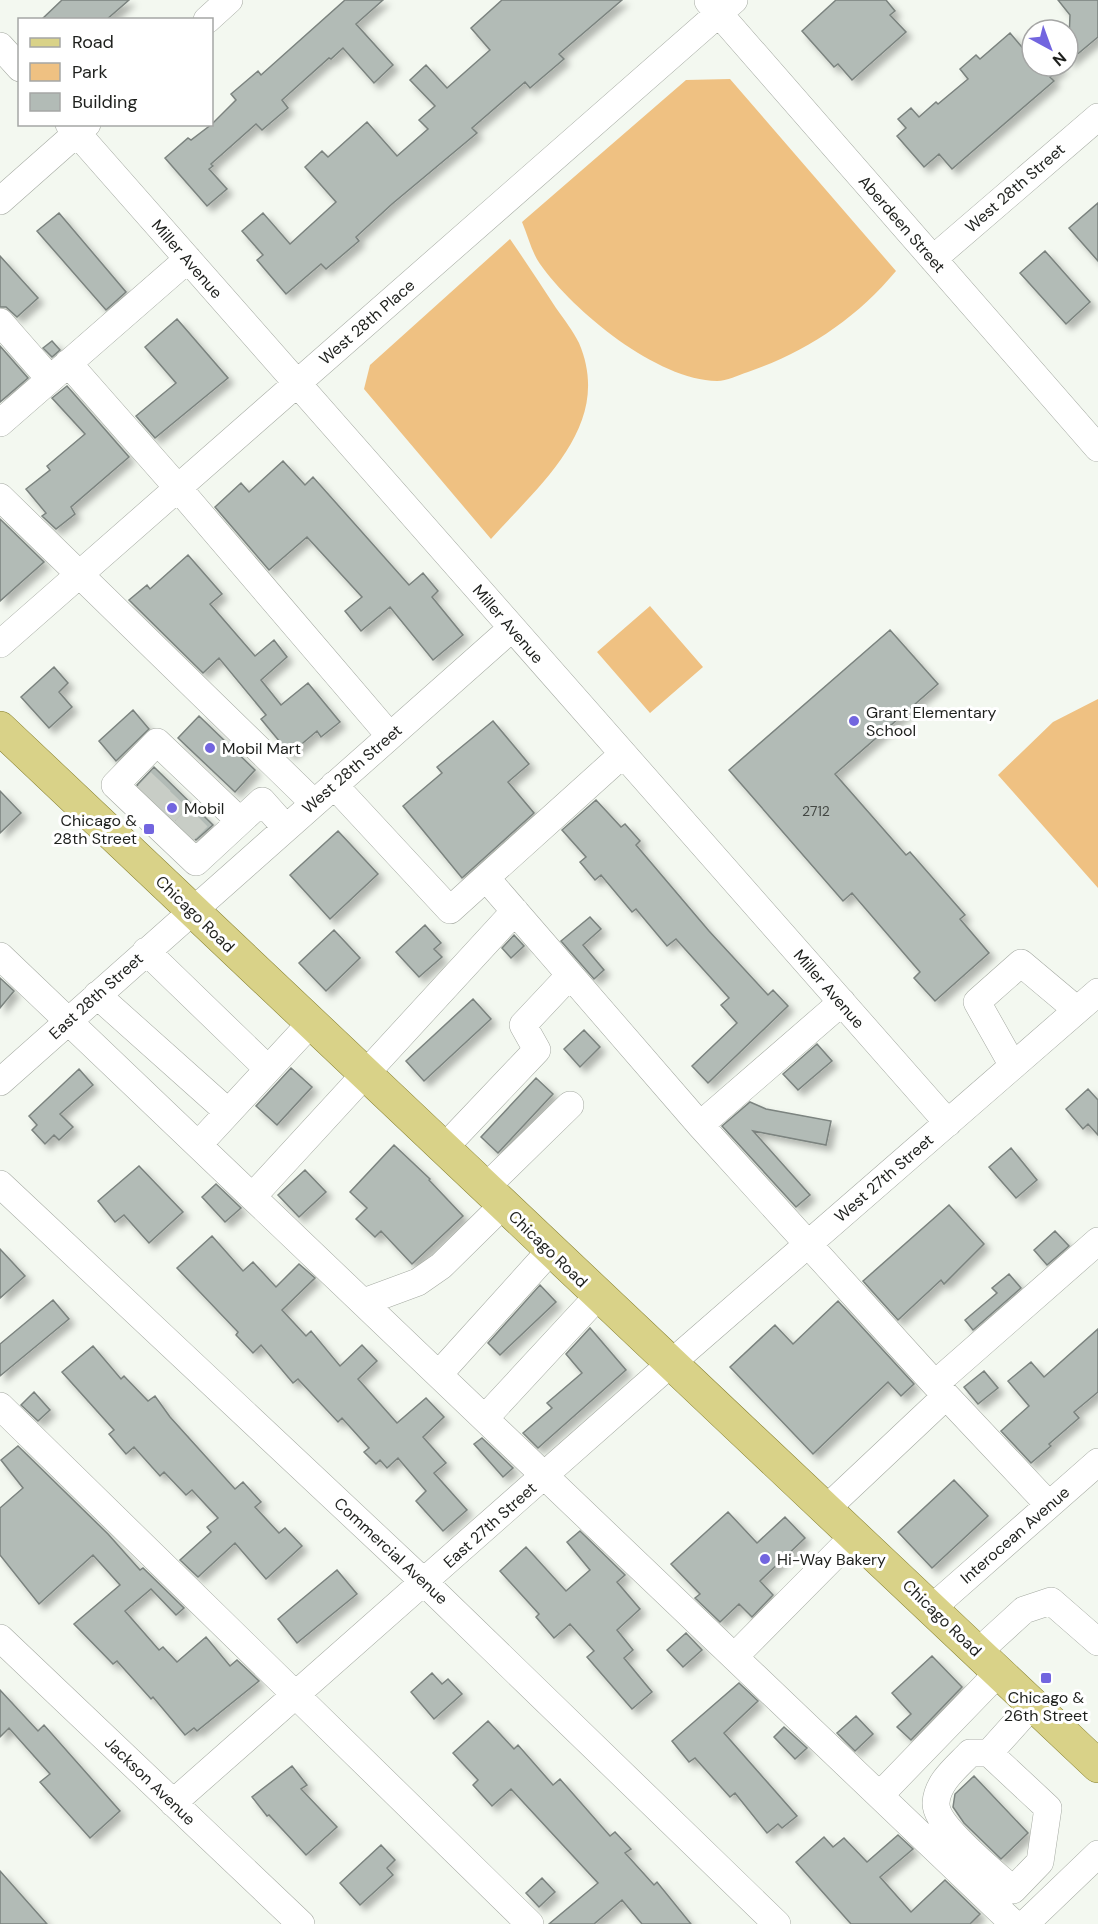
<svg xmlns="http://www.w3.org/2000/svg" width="1098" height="1924" viewBox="0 0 1098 1924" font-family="'DM Sans',sans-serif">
<defs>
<filter id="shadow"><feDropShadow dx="5.5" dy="5.5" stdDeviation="3" flood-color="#0004"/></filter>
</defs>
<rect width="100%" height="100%" fill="#f3f8f0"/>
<path fill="#efc182" d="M730 79 896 271C856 319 806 352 748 372 738 375 727 381 717 381 657 380 574 312 540 264 532 253 528 236 522 222L686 80Z
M510 239C526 262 541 285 556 308 564 319 573 331 579 343 614 425 540 484 491 539L364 389 370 365Z
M650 606 703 667 650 713 597 652Z
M1098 699V888L998 775 1053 722Z"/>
<path fill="#b2bbb6" stroke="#7b837f" stroke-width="1.5" filter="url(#shadow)" d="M62 0H129L106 20H41Z
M345 0H383L356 24 393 65 374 83 343 48 331 59 329 58 282 100 288 108 262 130 256 124 211 164 213 166 209 169 227 189 207 206 165 158 188 138 191 140 212 124 236 100 231 94 258 71 261 75Z
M502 0H622L559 54 564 59 530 88 525 82 472 128 477 133 392 204 356 237 359 241 326 269 321 264 286 294 257 260 263 255 242 231 263 213 290 244 336 202 305 167 322 151 328 157 367 122 397 156 428 129 419 120 435 106 410 80 426 65 447 88 490 50 471 28Z
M836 0H886L895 11 890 15 906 32 852 80 838 64 834 67 802 31Z
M1058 0H1098V37L1068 62 1070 15Z
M1010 33 1032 59V66H1063L1050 77 1054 81 952 169 939 154 924 167 897 136 906 128 898 119 911 108 919 117 936 102 938 104 968 79 960 69 976 55 980 59Z
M1098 203V261L1069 228Z
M59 213 126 292 106 310 37 231Z
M1045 251 1090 302 1066 324 1020 273Z
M0 256 38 298 17 317 6 307H0Z
M177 319 228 378 155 438 136 416 176 383 145 347Z
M52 341 60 350 52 357 43 348Z
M0 346 28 378 0 402Z
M67 386 129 457 71 507 75 514 56 529 42 516 46 513 26 489 50 470 47 466 85 434 52 398Z
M283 461 305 485 313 477 409 585 423 573 438 591 432 597 463 635 433 660 390 607 361 631 345 611 362 597 307 537 269 570 215 507 241 483 249 492Z
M0 519 44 562 0 601Z
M188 555 222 594 210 604 255 656 274 640 287 657 261 680 281 705 308 683 340 722 321 737 317 731 290 754 261 719 266 715 219 658 203 673 129 600 147 585 150 589Z
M890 630 938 684 835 774 906 855 910 852 965 915 960 919 989 953 935 1001 914 978 920 972 852 893 843 901 729 770Z
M54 667 68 683 59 692 72 707 49 728 21 697Z
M133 710 149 729 116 761 99 741Z
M199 716 255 770 235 792 178 738Z
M493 721 529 764 508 782 534 813 462 878 403 806 442 773 437 767Z
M154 767 213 825 196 840 137 785Z
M0 791 21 813 0 833Z
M596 800 621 827 625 824 640 841 636 845 709 931 768 995 773 990 788 1006 708 1083 692 1066 737 1023 721 1005 729 998 676 939 667 946 636 909 632 912 601 875 595 880 580 862 586 857 562 830Z
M338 831 378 874 330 919 290 875Z
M590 917 601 929 583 945 604 970 594 979 561 941Z
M425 925 441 943 434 949 442 957 419 977 396 952Z
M334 930 360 958 326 991 299 963Z
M514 935 524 946 511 958 502 948Z
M0 978 14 991 0 1008Z
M473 999 491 1019 424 1081 406 1061Z
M584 1030 600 1047 580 1067 564 1049Z
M817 1044 832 1061 798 1090 783 1074Z
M291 1068 312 1087 277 1125 256 1106Z
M79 1069 93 1085 60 1114 73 1127 59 1140 54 1135 45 1144 32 1130 37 1125 29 1116Z
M536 1078 553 1094 498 1153 481 1137Z
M1088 1089 1098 1100V1135L1088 1124 1083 1129 1066 1109Z
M750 1102 766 1109 831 1121 826 1145 753 1131 810 1195 796 1207 722 1126Z
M394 1145 430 1179 429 1180 463 1216 412 1264 381 1231 375 1237 356 1219 367 1208 350 1192Z
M1011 1148 1037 1180 1016 1198 989 1167Z
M139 1166 183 1212 149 1243 124 1215 115 1222 98 1201Z
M305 1170 326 1192 299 1217 278 1195Z
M216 1184 241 1208 225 1222 202 1197Z
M949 1205 984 1244 944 1284 941 1280 898 1320 863 1281Z
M1055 1231 1069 1246 1047 1265 1034 1250Z
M212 1236 243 1271 253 1262 276 1287 299 1264 315 1278 282 1310 306 1336 311 1331 340 1366 362 1345 377 1361 358 1379 397 1423 426 1398 444 1417 423 1437 446 1463 434 1473 467 1510 443 1531 416 1501 426 1491 398 1458 387 1468 380 1460 376 1464 364 1452 369 1448 342 1418 338 1422 298 1379 293 1383 261 1345 253 1353 236 1335 238 1332 177 1268Z
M0 1249 25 1276 0 1298Z
M1009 1274 1021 1288 973 1330 965 1320 997 1293 992 1288Z
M540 1285 556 1302 500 1355 488 1343Z
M53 1300 69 1319 0 1376V1344Z
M838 1301 914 1384 901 1396 888 1382 813 1454 730 1367 775 1325 793 1344Z
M590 1328 626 1370 538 1448 523 1433 552 1408 547 1403 582 1373 566 1354Z
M1098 1329V1392L1074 1412 1079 1418 1049 1444 1051 1446 1031 1463 1001 1431 1029 1406 1008 1381 1031 1362 1044 1377Z
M93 1346 121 1379 124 1376 148 1401 155 1396 170 1417 235 1489 243 1482 261 1502 255 1507 279 1533 285 1528 302 1546 266 1579 235 1543 198 1577 180 1560 211 1532 207 1527 218 1518 192 1490 186 1495 164 1472 160 1476 134 1447 126 1454 109 1434 114 1430 62 1372Z
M984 1371 998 1388 978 1404 964 1387Z
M34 1392 50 1410 38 1421 21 1405Z
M482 1438 513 1468 503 1477 474 1444Z
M18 1446 108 1534 140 1570 143 1568 184 1608 176 1615 151 1589 125 1611 159 1650 163 1647 177 1662 206 1637 230 1666 237 1660 259 1681 197 1731 194 1728 185 1735 153 1697 151 1699 117 1661 113 1664 74 1624 120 1585 93 1555 39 1604 0 1555V1508L23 1488 1 1460Z
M954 1480 988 1516 932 1568 898 1532Z
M728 1512 757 1543 785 1517 805 1538 760 1581 773 1595 752 1617 739 1604 720 1622 695 1598 700 1594 671 1564Z
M580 1531 625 1575 617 1582 640 1609 617 1630 633 1650 624 1658 652 1692 632 1709 587 1657 594 1651 570 1624 554 1638 536 1617 539 1614 500 1571 526 1547 566 1591 590 1570 567 1542Z
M337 1570 357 1594 297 1643 278 1619Z
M686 1633 702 1650 683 1667 667 1650Z
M932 1656 962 1687 911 1740 897 1727 911 1714 892 1693Z
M432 1673 442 1684 448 1679 462 1694 434 1719 411 1692Z
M739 1683 758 1701 724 1733 797 1816 782 1828 778 1824 767 1833 735 1793 730 1797 695 1758 689 1762 672 1741Z
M0 1690 38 1731 44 1725 120 1811 90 1838 40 1782 50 1774 9 1728 0 1737Z
M856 1716 873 1734 855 1751 837 1733Z
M488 1721 514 1749 518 1745 553 1785 560 1779 610 1836 615 1832 631 1849 625 1853 654 1885 657 1882 691 1924H642L622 1900 594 1924H549L598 1883 511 1789 492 1806 473 1785 478 1780 453 1753Z
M784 1727 807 1748 795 1759 774 1737Z
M292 1766 307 1785 301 1789 337 1827 306 1855 269 1815 267 1816 252 1797Z
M974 1776 1028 1833 1001 1859 964 1823 953 1807 955 1794Z
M898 1835 913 1849 880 1877 911 1912 945 1880 980 1914 970 1924H851L796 1862 824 1837 833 1847 844 1838 867 1862Z
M381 1845 395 1860 387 1868 393 1875 360 1905 340 1883Z
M0 1871 47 1924H0Z
M542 1878 555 1892 539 1907 526 1893Z"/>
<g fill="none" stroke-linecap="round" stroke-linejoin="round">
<path stroke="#c8cdc6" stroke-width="27" stroke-dasharray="27 14" stroke-linecap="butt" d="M142 801 165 777
M159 818 183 793
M179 836 203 812"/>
<g stroke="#a4a9a1" stroke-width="28">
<path id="minor" d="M708 1 1098 448
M207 20 229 0
M0 46 20 68
M69 124 948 1123
M0 201 87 124
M933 259 1098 117
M0 322 50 379
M68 363 178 488 390 736
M0 423 188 259
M0 497 314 803
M0 644 734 0
M334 785 450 910 623 754
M240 821 157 742 115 785 196 862 262 801 286 828
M487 879 700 1125 935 1384 1049 1505
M146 951 268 1069
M0 956 1014 1924
M97 995 228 1112
M1013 1066 977 1002 1021 963 1077 1010
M0 1082 512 628
M700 1125 842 1002
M199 1144 311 1023
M443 1149 537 1050 523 1025 570 975
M0 1184 425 1583 777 1924
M484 1189 570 1105
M253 1196 515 911
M364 1302 418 1282 441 1266 502 1206
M439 1374 550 1251
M935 1384 1098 1241
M0 1406 530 1924
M485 1418 598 1296
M826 1509 946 1396
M932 1608 1098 1462
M0 1638 301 1924
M978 1652 1024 1610 1051 1601 1098 1642
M735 1656 854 1536
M989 1753 1048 1808 1040 1862 1013 1890C995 1873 935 1827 936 1803 937 1782 957 1767 970 1753H989L1033 1704
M880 1795 999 1672
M173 1803 669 1365 1098 992
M1025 1924 1098 1854"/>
</g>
<g stroke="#87802f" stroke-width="34">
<path id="major" d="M0 728C365 1076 732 1420 1098 1766"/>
</g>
<use href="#minor" stroke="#fff" stroke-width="27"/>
<use href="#major" stroke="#d9d288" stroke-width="33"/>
</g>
<g fill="#7265df" stroke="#fff" stroke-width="2">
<circle cx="854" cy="721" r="6"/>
<circle cx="210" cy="748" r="6"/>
<circle cx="172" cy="808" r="6"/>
<rect x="143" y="823" width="12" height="12" rx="3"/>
<circle cx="765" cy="1559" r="6"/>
<rect x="1040" y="1672" width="12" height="12" rx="3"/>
</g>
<g text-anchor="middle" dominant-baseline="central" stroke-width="6" stroke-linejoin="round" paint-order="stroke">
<g font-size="14" fill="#434743">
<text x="816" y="811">2712</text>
</g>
<g font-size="16" fill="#1e201d" stroke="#fff">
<text transform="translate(1015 188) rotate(-41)">West 28th Street</text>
<text transform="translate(902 224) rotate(49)">Aberdeen Street</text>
<text transform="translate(187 259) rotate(49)">Miller Avenue</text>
<text transform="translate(367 322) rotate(-41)">West 28th Place</text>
<text transform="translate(508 624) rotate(49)">Miller Avenue</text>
<text transform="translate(352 769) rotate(-41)">West 28th Street</text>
<text transform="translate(195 914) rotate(44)">Chicago Road</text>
<text transform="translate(829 989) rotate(49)">Miller Avenue</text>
<text transform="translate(96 996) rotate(-42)">East 28th Street</text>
<text transform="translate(884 1178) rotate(-41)">West 27th Street</text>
<text transform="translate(548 1249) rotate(44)">Chicago Road</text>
<text transform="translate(490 1525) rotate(-42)">East 27th Street</text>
<text transform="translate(1015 1535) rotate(-41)">Interocean Avenue</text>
<text transform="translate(391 1551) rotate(43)">Commercial Avenue</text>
<text transform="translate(942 1618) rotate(44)">Chicago Road</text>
<text transform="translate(150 1781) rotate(44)">Jackson Avenue</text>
</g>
<g font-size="16" fill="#1e201d" stroke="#fff" text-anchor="start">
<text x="866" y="712">Grant Elementary<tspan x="866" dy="18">School</tspan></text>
<text x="222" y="748">Mobil Mart</text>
<text x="184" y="808">Mobil</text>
<text x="137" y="820" text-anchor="end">Chicago &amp;<tspan x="137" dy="18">28th Street</tspan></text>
<text x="777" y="1559">Hi-Way Bakery</text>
<text x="1046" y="1697" text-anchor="middle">Chicago &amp;<tspan x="1046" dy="18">26th Street</tspan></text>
</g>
</g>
<rect x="18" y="18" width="195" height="108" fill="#ffffff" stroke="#a5a6a5" stroke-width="1.5"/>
<rect x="30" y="38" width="30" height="9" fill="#d9d288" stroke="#a5a6a5" stroke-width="1.5"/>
<text x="72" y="48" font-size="18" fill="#1e201d">Road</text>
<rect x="30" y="63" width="30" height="18" fill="#efc182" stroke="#a5a6a5" stroke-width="1.5"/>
<text x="72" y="78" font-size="18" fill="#1e201d">Park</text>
<rect x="30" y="93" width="30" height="18" fill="#b2bbb6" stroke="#a5a6a5" stroke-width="1.5"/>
<text x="72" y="108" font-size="18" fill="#1e201d">Building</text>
<g transform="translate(1050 48) rotate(139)"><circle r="28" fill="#ffffff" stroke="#a5a6a5" stroke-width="1.5"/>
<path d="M0-4.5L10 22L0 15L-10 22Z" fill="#7265df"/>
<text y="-9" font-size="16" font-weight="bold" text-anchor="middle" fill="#1e201d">N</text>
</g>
</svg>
